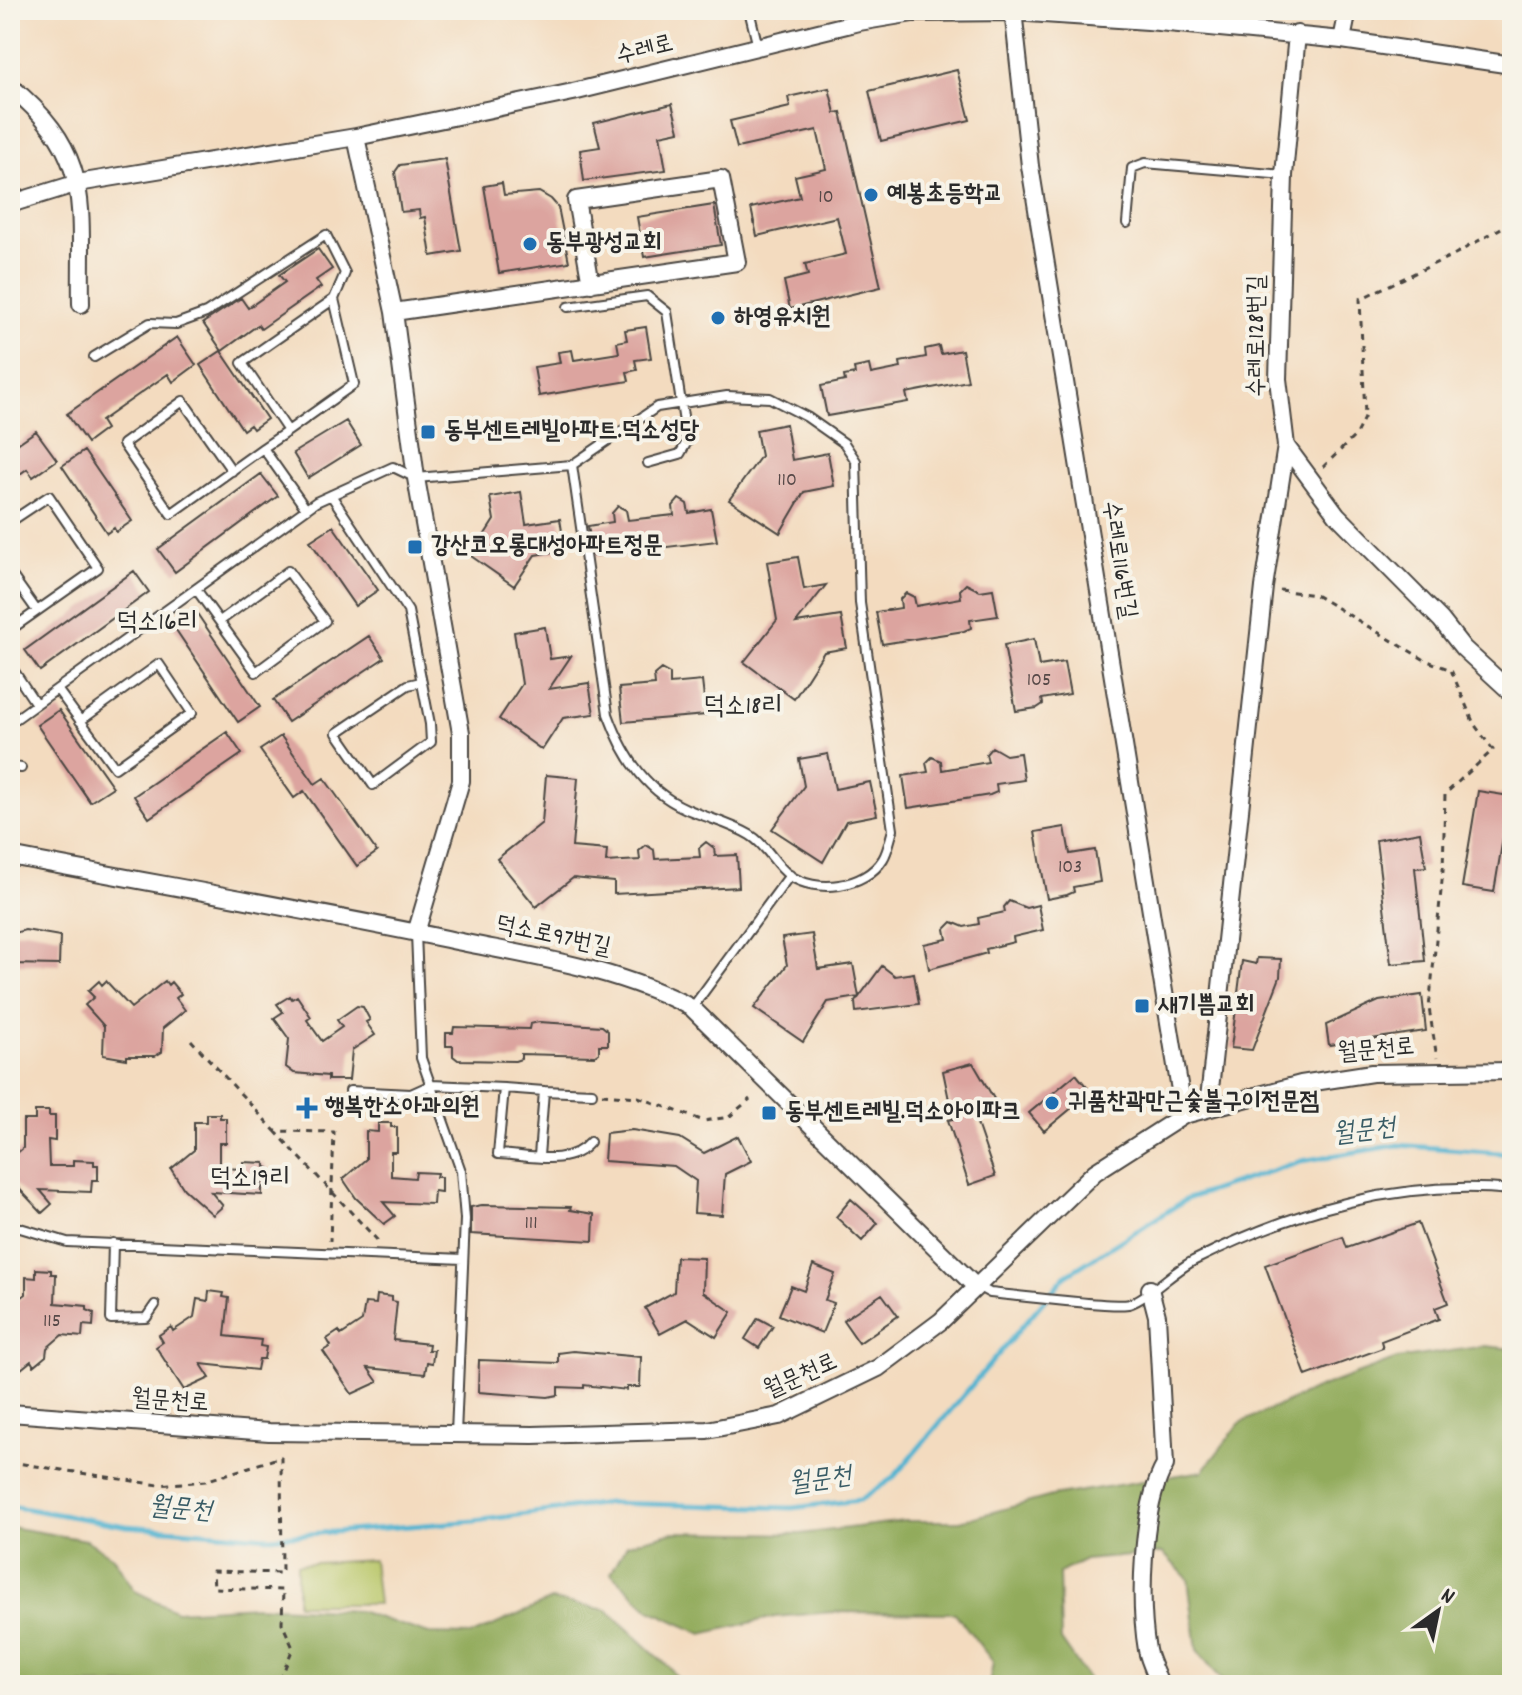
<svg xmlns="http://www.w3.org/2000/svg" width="1522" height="1695" viewBox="0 0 1522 1695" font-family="Dekko,'Poor Story',sans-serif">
<rect width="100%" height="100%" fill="#f7f3e8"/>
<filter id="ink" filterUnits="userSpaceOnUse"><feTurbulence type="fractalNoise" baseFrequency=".0125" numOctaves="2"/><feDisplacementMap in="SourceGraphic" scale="16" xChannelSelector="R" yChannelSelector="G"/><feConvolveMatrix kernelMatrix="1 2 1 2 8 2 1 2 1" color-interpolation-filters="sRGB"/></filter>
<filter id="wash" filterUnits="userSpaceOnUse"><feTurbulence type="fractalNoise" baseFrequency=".006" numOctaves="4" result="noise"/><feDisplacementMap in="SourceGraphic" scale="32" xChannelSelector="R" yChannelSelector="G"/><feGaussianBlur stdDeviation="1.8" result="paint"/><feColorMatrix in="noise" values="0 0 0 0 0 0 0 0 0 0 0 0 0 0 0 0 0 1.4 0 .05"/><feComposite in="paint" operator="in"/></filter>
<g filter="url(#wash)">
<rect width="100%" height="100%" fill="#f3dbbf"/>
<path fill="#b8c668" stroke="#72784a" stroke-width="2" d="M373 1560 378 1604H297V1564Z"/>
<path fill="#92ab5c" stroke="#5e6b44" stroke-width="2" d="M1485 1346 1512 1349V1685H1226L1197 1650 1188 1579 1163 1553 1085 1560 1059 1573 1061 1640 1092 1685H989L993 1662 955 1613 833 1612 775 1617 702 1634 650 1610 611 1573 627 1544 674 1532 801 1534 904 1521H960L1052 1496 1203 1471 1240 1423 1316 1389 1397 1359Z
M10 1527 86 1540 113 1557 135 1591 176 1611 255 1606 358 1611 429 1634 472 1635 551 1600 607 1610 670 1668 683 1685H10Z"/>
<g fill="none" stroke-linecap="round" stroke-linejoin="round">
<path stroke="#51b3d0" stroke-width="5" d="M10 1506 127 1526 269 1537 475 1521 607 1503 792 1508 860 1500 893 1478 1065 1276 1187 1199 1301 1161 1398 1145 1512 1154"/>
</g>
<g id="blocks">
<path fill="#dca49f" d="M957 70 970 120 881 141 869 91Z
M829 88 835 113 841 112 881 287 790 309 784 281 808 275 805 264 846 254 837 217 757 236 751 208 800 197 795 176 826 169 817 130 737 148 730 121 790 107 788 97Z
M672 104 679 131 660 135 666 170 584 181 580 150 600 147 594 123Z
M445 159 461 251 431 256 425 217 420 218 419 210 401 212 395 172 400 165Z
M502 183 504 195 539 192 551 199 558 207 569 262 499 273 484 186Z
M714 205 721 245 644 257 637 217Z
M318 249 332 269 316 280 321 287 261 329 258 325 222 351 203 323 241 298 248 308 285 282 279 275Z
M646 327 651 358 635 360 637 370 627 372 629 381 539 396 534 367 560 363 558 352 572 350 574 360 619 353 617 342 627 340 625 330Z
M177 337 196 365 173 382 168 374 101 421 106 429 87 443 67 414Z
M939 346 941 354 962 350 968 381 906 393 908 402 827 416 821 386 845 381 844 376 855 374 854 368 869 365 871 374 901 368 900 362 926 357 925 349Z
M221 351 267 419 253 429 250 425 243 430 200 365Z
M346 421 361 445 308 478 293 453Z
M786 424 792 460 828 453 834 486 804 492 780 533 729 500 761 456 756 430Z
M36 431 57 460 33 477 27 469 10 481V449Z
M84 451 132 521 116 532 114 528 107 533 62 466Z
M261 474 278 496 175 572 158 549Z
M521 492 526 524 560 519 565 550 535 555 514 586 471 556 494 520 490 497Z
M679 499 687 504 689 513 711 509 717 541 593 556 588 526 613 522 612 513 618 506 626 510 628 520 674 515 673 506Z
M333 526 378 590 355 606 310 541Z
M798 557 804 589 826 585 796 623 841 616 847 648 824 652 794 699 744 662 777 620 767 562Z
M134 571 149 592 40 671 25 650Z
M966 584 980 591 993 589 998 616 970 620 971 628 964 631 882 644 876 612 901 608 900 599 906 593 914 597 916 606 961 598 960 590Z
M196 612 260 707 238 722 174 627Z
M545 627 550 659 571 656 549 689 589 683 594 714 563 718 542 750 499 719 522 684 514 632Z
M369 636 384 658 288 722 273 700Z
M1034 639 1039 666 1064 662 1070 694 1042 699 1043 704 1037 708 1016 711 1004 645Z
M661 669 670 674V684L702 681 706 715 623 722 619 688 655 685 654 675Z
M59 710 113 787 90 802 37 725Z
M227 732 242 754 149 818 134 796Z
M281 736 315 784 324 778 377 852 357 866 304 791 294 798 260 750Z
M992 747 1006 755 1020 753 1024 780 996 784 997 792 990 795 908 808 903 776 928 772 926 763 932 757 941 761 942 770 988 762 986 754Z
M828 754 835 789 870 782 877 815 846 821 823 862 772 829 804 786 799 759Z
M546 775 578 778 572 847 607 850 606 862 640 860 639 851 646 845 654 850 655 859 700 857 699 848 706 842 714 848 715 856 737 855 739 887 614 894V882L573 878 536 907 497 859 542 823Z
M1478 791 1510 796 1494 892 1462 887Z
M1065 827 1070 854 1095 850 1100 882 1073 887 1074 892 1067 895 1047 899 1035 832Z
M1420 832 1426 867 1415 868 1425 961 1391 964 1376 840Z
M1009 901 1026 908 1038 905 1043 930 1013 937 1014 942 986 949 987 953 929 969 924 944 947 939 945 929 952 922 964 927 979 924 978 918 1005 912 1004 907Z
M25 930 60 936 59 965 11 964 10 934Z
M812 934 818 969 853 964 859 997 882 966 895 976 914 973 919 1004 856 1012 855 1002 858 997 828 1002 803 1042 754 1008 787 965 782 938Z
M1257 958 1281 959 1280 977 1252 1050 1231 1048 1242 961 1256 964Z
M99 981 102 985 106 981 131 1008 165 981 168 985 171 982 181 994 176 998 185 1010 163 1028 162 1052 155 1056H127V1059L103 1055 104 1026 85 1005 94 997 88 991Z
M1422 995 1426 1031 1329 1045 1326 1025 1379 1001Z
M290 996 292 999 297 996 311 1017 307 1020 322 1041 342 1027 337 1020 357 1006 363 1007 370 1020 366 1022 375 1035 352 1050 349 1080H328V1076L294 1073 286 1067 289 1039 274 1018 283 1012 277 1004Z
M539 1022 602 1026 608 1031V1045H599V1053L595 1056 521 1054V1059L515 1061 458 1060 453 1056V1046H446V1033H453L454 1027 529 1029 530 1024Z
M973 1063 997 1104 973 1112 995 1176 969 1185 948 1120 953 1119 943 1071Z
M1076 1074 1091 1092 1044 1131 1029 1113Z
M35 1111H49V1116H55V1141L48 1140 49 1166H73V1160L94 1161V1165H98V1180H92L91 1192 40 1190 52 1204 42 1213 10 1179V1159L23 1148V1120H35Z
M206 1114H220V1118H226V1143H219V1168L244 1169V1162L265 1163V1167L269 1168V1182H262V1195L211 1192 223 1206 213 1215 184 1189 171 1169 194 1150V1122H206Z
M378 1123H391V1127H397V1152H391V1176L415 1178 416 1172 437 1173 436 1177H441V1192L434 1191 433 1204 383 1202 395 1216 384 1224 356 1198 343 1179 366 1159V1131L378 1132Z
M632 1130 680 1138 704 1153 738 1136 751 1161 725 1174 722 1215 694 1213 696 1181 674 1166 604 1161 606 1133Z
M851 1199 878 1223 862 1241 836 1217Z
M482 1205 571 1207 570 1210 594 1214 593 1241 471 1234V1207Z
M1418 1223 1448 1303 1435 1308 1439 1319 1381 1341 1383 1348 1306 1376 1265 1265 1343 1237 1347 1248Z
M676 1257 704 1258 703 1292 732 1312 716 1337 688 1319 660 1334 645 1308 674 1292Z
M813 1265 835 1274 825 1300 834 1303 822 1333 779 1315 791 1286 804 1291Z
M36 1269 51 1270V1274H56L55 1303 87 1306V1310L94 1313 93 1326 83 1325 82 1337 62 1335 47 1348 46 1356 34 1366 31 1361 21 1369 10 1355V1306L26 1294V1277L36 1278Z
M209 1291 224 1293 223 1297 229 1298 225 1336 261 1340 260 1346 266 1347 264 1359H259L257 1370 201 1364 210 1378 184 1390 156 1347 163 1342 159 1335 171 1327 173 1331 194 1317 197 1299 208 1301Z
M882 1294 898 1316 859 1343 843 1320Z
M377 1295 392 1297V1301L397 1302 393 1340 429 1344 428 1350H434L432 1363 427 1362 425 1374 368 1368 378 1382 352 1394 323 1351 331 1346 327 1339 339 1331 341 1335 362 1321 365 1303 376 1304Z
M758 1318 773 1326 759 1348 745 1339Z
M573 1351 641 1357 640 1387H627V1390L584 1385V1388L558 1387V1395L548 1397 478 1392 479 1360 558 1363V1353Z"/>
</g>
</g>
<g filter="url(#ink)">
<use href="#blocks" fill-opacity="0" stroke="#494541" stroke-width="2"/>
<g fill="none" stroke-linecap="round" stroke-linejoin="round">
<g stroke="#494541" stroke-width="12">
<path id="lane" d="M749 10 758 47
M1127 223 1132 168 1145 163 1284 175
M568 307 647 296 667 312 687 442 680 454 648 463
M94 357 150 323 176 324 206 313 326 235 345 273 334 299 242 363 288 431 263 448
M288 431 354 384 334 299
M232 471 183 401 123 444 171 514 263 448 306 509
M331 495 408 611 430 724 431 742 373 785 337 733 408 685 421 682
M10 522 49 496 98 568 10 630
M10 573 37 611
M196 589 256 672 325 621 288 571 220 621
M10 665 36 704
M57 689 115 768 192 713 159 664 80 721
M10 723 316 502 393 467 416 478 572 465 657 407 727 396 770 398 807 417 844 443 856 461 860 603 893 830C890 839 888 851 883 859 865 888 816 894 789 875 774 864 767 845 750 835 731 824 714 820 694 812 648 795 624 758 608 714L572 465
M10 766 21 768
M416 933 421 1058 461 1171 465 1219 456 1434
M692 1008 790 875
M350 1091 411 1094 431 1085 504 1088
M544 1091 592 1093
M539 1156 544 1091 504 1088 498 1154C528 1155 569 1168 590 1142
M10 1225 67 1242 463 1259
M113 1243 111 1319 146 1318 155 1305
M977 1286 990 1293C1011 1295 1116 1308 1129 1304 1150 1297 1174 1270 1195 1260 1295 1210 1400 1179 1512 1190"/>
</g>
<g stroke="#494541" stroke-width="20">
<path id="street" d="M1013 10 1030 166 1184 1115
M1297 34 1284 175 1278 379 1286 446 1337 515 1441 620 1463 648 1512 693
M1342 40 1348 10
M10 86C95 156 79 205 81 304
M356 137 394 312 416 478 461 733V781L416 933
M10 204 78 183 356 137 573 92 859 22 913 13 1014 12 1148 21 1342 40 1512 65
M394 312 737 262 721 179 576 200 591 284
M10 856C156 884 302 909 447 939 532 957 615 967 692 1008L974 1285
M1208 1108 1264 587 1286 446
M1150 1289 1157 1316 1165 1465C1141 1506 1139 1603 1147 1650 1149 1661 1156 1674 1160 1685
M10 1413 269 1432 533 1435 707 1430 779 1416 878 1368 941 1321 1095 1172 1184 1115 1301 1084 1372 1073 1512 1071"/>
</g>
<path stroke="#494541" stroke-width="3" stroke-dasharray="6 6" stroke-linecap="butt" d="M1323 467 1355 436 1365 416 1360 299 1455 254 1512 222
M1280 590 1315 595 1425 660 1451 670 1474 724 1493 750 1445 794 1443 871 1429 1008 1437 1058
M191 1040 275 1131 334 1132 330 1241
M602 1094 638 1097 704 1121 729 1117 750 1099
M275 1131 379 1242
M10 1462 159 1485 205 1481 281 1457 282 1573 213 1571 214 1588 283 1590 282 1623 293 1648 281 1678 300 1685"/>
<use href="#lane" stroke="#fff" stroke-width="8"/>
<use href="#street" stroke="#fff" stroke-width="16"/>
</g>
</g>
<g fill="#1f6fb2" stroke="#f7f3e8" stroke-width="3">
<circle cx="871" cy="195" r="8"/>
<circle cx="530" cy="244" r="8"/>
<circle cx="718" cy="318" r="8"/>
<rect x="420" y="424" width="16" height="16" rx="4"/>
<rect x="407" y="539" width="16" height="16" rx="4"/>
<rect x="1134" y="998" width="16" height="16" rx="4"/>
<circle cx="1052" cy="1103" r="8"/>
<path d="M303 1096h8v8h8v8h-8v8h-8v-8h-8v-8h8z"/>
<rect x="761" y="1105" width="16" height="16" rx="4"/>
</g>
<g text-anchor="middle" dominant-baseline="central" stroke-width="8" stroke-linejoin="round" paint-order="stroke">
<g font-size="20" fill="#574948">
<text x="826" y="198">10</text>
<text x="787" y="481">110</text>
<text x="1039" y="681">105</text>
<text x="1070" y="868">103</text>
<text x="531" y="1224">111</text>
<text x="52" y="1322">115</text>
</g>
<g font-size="24" fill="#2b2b2b" stroke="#f7f3e8">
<text transform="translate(645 51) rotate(-14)">수레로</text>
<text transform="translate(1258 336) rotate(-90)">수레로128번길</text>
<text transform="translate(1118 560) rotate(81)">수레로116번길</text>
<text transform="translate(553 937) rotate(12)">덕소로97번길</text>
<text transform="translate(1376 1051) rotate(-5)">월문천로</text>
<text transform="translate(801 1377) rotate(-24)">월문천로</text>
<text transform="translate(170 1402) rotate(4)">월문천로</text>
</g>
<g font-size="24" font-weight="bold" fill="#2b2b2b" stroke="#f7f3e8" text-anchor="start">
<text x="887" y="195">예봉초등학교</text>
<text x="546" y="244">동부광성교회</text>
<text x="734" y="318">하영유치원</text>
<text x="444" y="432">동부센트레빌아파트.덕소성당</text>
<text x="431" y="547">강산코오롱대성아파트정문</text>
<text x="1158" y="1006">새기쁨교회</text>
<text x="1068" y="1103">귀품찬곽만근숯불구이전문점</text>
<text x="325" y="1108">행복한소아과의원</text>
<text x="785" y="1113">동부센트레빌.덕소아이파크</text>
</g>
<g font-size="26" fill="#2b2b2b" stroke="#f7f3e8">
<text x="157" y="623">덕소16리</text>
<text x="743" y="707">덕소18리</text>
<text x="250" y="1179">덕소19리</text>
</g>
<g font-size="26" font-style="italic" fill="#385b65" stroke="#f7f3e8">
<text transform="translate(1364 1132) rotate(-7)">월문천</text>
<text transform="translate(820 1481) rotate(-8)">월문천</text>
<text transform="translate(180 1510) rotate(5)">월문천</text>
</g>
</g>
<rect width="1522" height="1695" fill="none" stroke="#f7f3e8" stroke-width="40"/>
<g transform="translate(1438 1611) rotate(33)" stroke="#f7f3e8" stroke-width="6" paint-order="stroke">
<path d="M0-6L14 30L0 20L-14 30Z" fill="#2b2b2b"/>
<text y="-12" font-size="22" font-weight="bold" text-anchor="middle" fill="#2b2b2b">N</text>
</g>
</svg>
